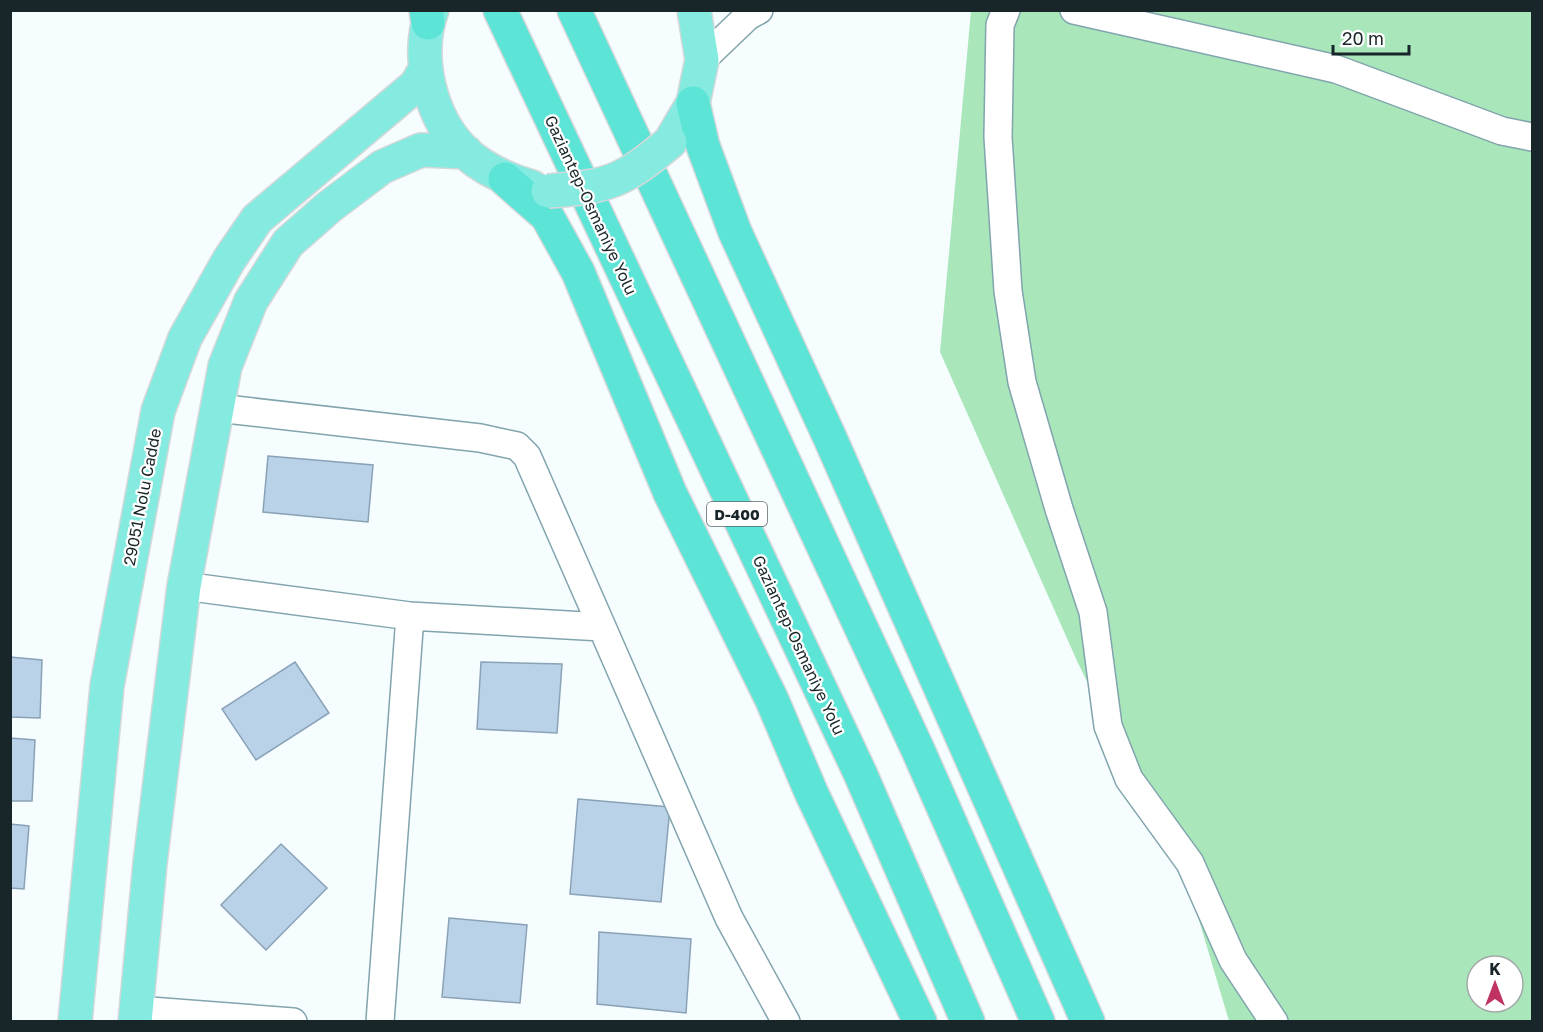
<svg xmlns="http://www.w3.org/2000/svg" width="1543" height="1032" viewBox="0 0 1543 1032" font-family="'Golos Text',sans-serif">
<rect width="100%" height="100%" fill="#f6fdff"/>
<path fill="#a9e7bb" fill-rule="evenodd" d="M971 11H1532V1021H1229L1193 900 1077 661 940 352ZM1477 966H1513V1002H1477Z"/>
<path fill="#b9d2e8" stroke="#8aa2b7" stroke-width="1.5" d="M268 456 373 465 368 522 263 512Z
M10 657 42 660 40 718 10 717Z
M295 662 329 713 256 760 222 709Z
M481 662 562 664 557 733 477 729Z
M10 738 35 740 32 801H10Z
M578 799 670 807 661 902 570 894Z
M10 824 29 826 24 889 10 888Z
M281 844 327 888 266 950 221 905Z
M449 918 527 925 520 1003 442 997Z
M599 932 691 939 686 1013 597 1004Z"/>
<g fill="none" stroke-linecap="round" stroke-linejoin="round">
<g stroke="#81a4ad" stroke-width="30">
<path id="minor" d="M1006 10 1000 25 998 137 1008 291 1022 382 1059 509 1093 612 1108 726 1129 779 1190 863 1233 960 1274 1022
M1074 10 1336 69 1502 131 1532 137
M702 60 748 16 759 10
M217 408 480 438 517 446 527 456 602 627
M184 586 410 616 602 627 729 918 786 1022
M137 1010 293 1022
M380 1022 410 616"/>
</g>
<g stroke="#d5d8d9" stroke-width="36">
<path id="primary" d="M432 10C415 57 430 119 466 153 485 170 508 180 532 187
M670 142 693 103 702 60 694 10
M75 1022 107 686 158 411 185 338 229 260 257 219 416 85 425 70
M135 1022 150 863 184 586 225 366 251 301 288 243 329 207 382 167 421 150 466 152"/>
</g>
<g stroke="#d5d8d9" stroke-width="36">
<path id="trunk" d="M426 10 428 23
M500 10 860 773 968 1022
M574 10 918 750 1038 1022
M693 103 703 146 735 232 830 438 1088 1022
M505 179 547 216 578 272 670 493 772 700 811 792 920 1022"/>
</g>
<use href="#minor" stroke="#fff" stroke-width="27"/>
<use href="#primary" stroke="#85ebe0" stroke-width="33"/>
<use href="#trunk" stroke="#5ce4d6" stroke-width="33"/>
<g stroke="#d5d8d9" stroke-width="36" stroke-linecap="butt">
<path id="primary-bridge" d="M548 191C609 187 624 181 670 142"/>
</g>
<use href="#primary-bridge" stroke="#85ebe0" stroke-width="33"/>
</g>
<g text-anchor="middle" dominant-baseline="central" stroke-width="4.5" stroke-linejoin="round" paint-order="stroke">
<rect fill="#fff" stroke="#5d676a" stroke-width="1.5" x="707" y="502" width="60" height="24" rx="4.5"/>
<g font-size="15" font-weight="bold" fill="#18262a">
<text x="737" y="514">D-400</text>
</g>
<g font-size="16" fill="#18262a" stroke="#fff">
<text transform="translate(591 205) rotate(65)">Gaziantep-Osmaniye Yolu</text>
<text transform="translate(142 497) rotate(-79)">29051 Nolu Cadde</text>
<text transform="translate(799 645) rotate(65)">Gaziantep-Osmaniye Yolu</text>
</g>
</g>
<rect width="1543" height="1032" fill="none" stroke="#18262a" stroke-width="24"/>
<g transform="translate(1495 984)"><circle r="28" fill="#ffffff" stroke="#a3a8aa" stroke-width="1.5"/>
<path d="M0-4.5L10 22L0 15L-10 22Z" fill="#bf3261"/>
<text y="-9" font-size="16" font-weight="bold" text-anchor="middle" fill="#18262a">K</text>
</g>
<path d="M1333 45v9h76v-9" fill="none" stroke="#18262a" stroke-width="3"/>
<text x="1342" y="45" font-size="18" fill="#18262a" stroke="#ffffff" stroke-width="4.5" paint-order="stroke">20 m</text>
</svg>
